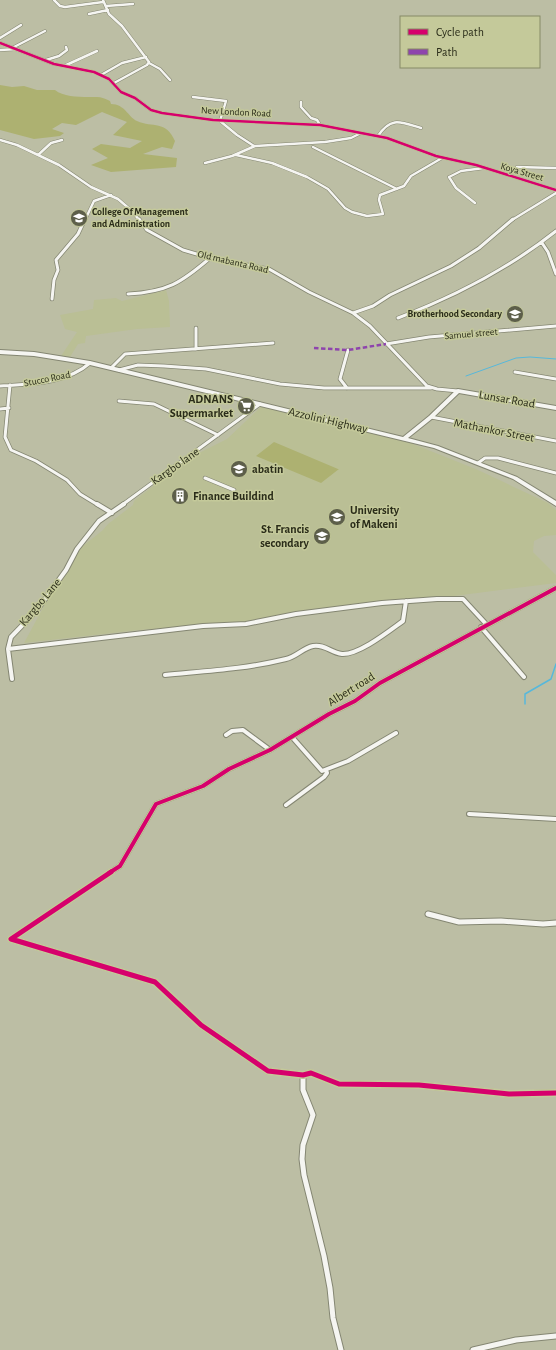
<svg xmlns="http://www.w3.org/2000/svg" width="556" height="1350" viewBox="0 0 556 1350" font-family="'Alegreya Sans',sans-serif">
<rect width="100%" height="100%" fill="#bcbea4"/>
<path fill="#babf95" d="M166 290 169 301 170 327 137 329 86 336 85 343 78 344 70 357 61 356 77 332 65 329 60 315 93 309 94 300 116 298 122 301Z
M264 404 408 442 478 470 548 503 556 510V535L544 536 534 541 533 552 556 575V583L454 596 363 603 259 622 139 630 24 643 51 593 70 567 78 550 103 530 108 524 133 505 134 501 189 458 227 439Z"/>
<path fill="#adb171" d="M0 85 12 87 24 86 37 90H55C65 98 84 97 97 97 101 97 106 99 110 101L111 104C125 104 128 117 137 121 153 128 166 120 175 141L172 149 162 147 143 154 177 158 176 167 111 172 91 165 108 158 92 149 101 144 130 148 142 141 113 135 127 122 102 112 76 125 62 123 52 129 64 133 60 136 34 139 0 130Z
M274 442 338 469H339L321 483 256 456Z"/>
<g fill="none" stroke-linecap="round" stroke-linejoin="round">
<path stroke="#57b8db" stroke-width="1" d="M466 376 516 358 530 357 556 359"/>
<path stroke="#57b8db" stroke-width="1.5" d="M525 704V694L551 679 556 664"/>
<g stroke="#848672" stroke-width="3.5">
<path id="street-far3" d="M54 0 60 6 65 7 103 2
M103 0 109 14 122 26 149 62 147 65 114 83
M106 6 133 4
M89 14 108 10
M0 38 21 25
M0 43 54 64 94 72 109 79 121 92 135 98 151 110 162 113 213 120 320 125 387 138 436 156 476 165 556 190
M14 47 45 31
M0 50 18 49
M46 60 59 56 67 50 66 47
M149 63 160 69 170 80
M64 66 97 51
M101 75 122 63 146 57
M193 97 226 101 220 121 237 135 254 146
M301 102V107L311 118 317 120 320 125
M378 136C391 116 401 122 421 128
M0 140 17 145 59 165 91 187 118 199 132 211 139 220
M313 147 397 189
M38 155 51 143 62 140
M236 155 272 163 307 177 328 189 345 208 352 212 367 216 383 214 379 200 380 195 404 186 411 176 442 158
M205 163 232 156 255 146 325 142 351 138 361 133
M517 167 556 168
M475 203 456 188 449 177 461 171 484 168
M85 220 94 201 111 195
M512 220 556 193"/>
</g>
<g stroke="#848672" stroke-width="4.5">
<path id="street-far2" d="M139 219 147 230 183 250 210 258 269 269 309 292 353 313 370 326 427 386 437 389 458 391
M542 243 548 252 556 274
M128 294C167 292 181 283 210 258
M52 299 54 280 58 270 56 260 78 234 85 219
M353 313 373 306 390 295 451 266 479 248 513 219
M398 318C456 296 508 269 556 231
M196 328V349
M386 344 429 337 556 326
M111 368 125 354 273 343
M119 370 138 365 164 366 206 369 280 384 324 388H431
M515 372 556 379
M10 385 5 437 11 450 36 461 67 480 80 494 98 505
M0 386C30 384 66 384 90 363
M347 388 340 379 348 350
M119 401 154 404 218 435
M0 409 9 408
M431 417 556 441
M478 463 485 458H498L556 473
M205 478 234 490
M122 505 260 404"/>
</g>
<g stroke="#848672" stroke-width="6">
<path id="street-far1" d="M97 504 112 513
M481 627 524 677
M8 649 203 626 246 624 296 614 382 603 437 599H463L487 625
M165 675C206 671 246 669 286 659 296 657 303 648 313 646 325 644 331 653 342 654 359 655 389 631 403 621L406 601
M12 679 8 649 11 637 37 610 66 570 77 549 99 521 124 504
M226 735 232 731 243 730 270 750
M292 737 322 771 348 761 396 733
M286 805 324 777 327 773 326 770
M469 814 556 819
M109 873 120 866 156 804 203 786 229 769 270 750 329 714 355 701 380 683 556 588"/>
</g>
<g stroke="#848672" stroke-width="7">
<path id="street" d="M111 872 11 939 155 982 201 1025 268 1071 303 1075 311 1073 339 1084 419 1085 509 1094 556 1093
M428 914 459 922 501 921 543 924 556 923
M303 1075V1090L313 1115 303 1145 302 1159 304 1175 324 1256 330 1288 333 1318 341 1350
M473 1350 516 1340 556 1336"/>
</g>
<g stroke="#848672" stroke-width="2">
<path id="primary" d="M0 350 34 352 90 361 403 437 429 416 456 390 458 389 556 406V410L459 393 433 418 408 438 438 446 517 477 556 501V506L513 479 434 448 90 365 34 356 0 354Z"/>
</g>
<use href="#street-far3" stroke="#f5f5f1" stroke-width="2.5"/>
<use href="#street-far2" stroke="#f5f5f1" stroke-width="3"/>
<use href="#street-far1" stroke="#f5f5f1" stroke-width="4"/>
<use href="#street" stroke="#f5f5f1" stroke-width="5"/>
<use href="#primary" fill="#f5f5f1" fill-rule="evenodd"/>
<path stroke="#8e44ad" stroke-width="2.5" stroke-dasharray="4.5 2.5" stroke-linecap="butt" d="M314 348 348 350 386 344"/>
<g stroke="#c4c99a" stroke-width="4">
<path id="cycleway-far2" d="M0 43 54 64 94 72 109 79 121 92 135 98 151 110 162 113 213 120 320 125 387 138 436 156 476 165 556 190"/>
</g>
<g stroke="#c4c99a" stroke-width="6">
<path id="cycleway-far1" d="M109 873 120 866 156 804 203 786 229 769 270 750 329 714 355 701 380 683 556 588"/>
</g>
<g stroke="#c4c99a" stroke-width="8">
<path id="cycleway" d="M111 872 11 939 155 982 201 1025 268 1071 303 1075 311 1073 339 1084 419 1085 509 1094 556 1093"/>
</g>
<use href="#cycleway-far2" stroke="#d6006c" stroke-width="2.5"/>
<use href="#cycleway-far1" stroke="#d6006c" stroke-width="4"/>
<use href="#cycleway" stroke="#d6006c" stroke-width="5"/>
</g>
<defs>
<g id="university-disc" transform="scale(0.9)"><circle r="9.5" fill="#5d5f4a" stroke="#c4c99a"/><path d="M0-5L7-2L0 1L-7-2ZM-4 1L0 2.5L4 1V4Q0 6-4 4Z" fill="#fff"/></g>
<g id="school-disc" transform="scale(0.9)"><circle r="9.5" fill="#5d5f4a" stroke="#c4c99a"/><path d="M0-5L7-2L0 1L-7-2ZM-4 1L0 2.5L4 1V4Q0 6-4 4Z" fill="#fff"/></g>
<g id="supermarket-disc" transform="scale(0.9)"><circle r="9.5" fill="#5d5f4a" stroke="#c4c99a"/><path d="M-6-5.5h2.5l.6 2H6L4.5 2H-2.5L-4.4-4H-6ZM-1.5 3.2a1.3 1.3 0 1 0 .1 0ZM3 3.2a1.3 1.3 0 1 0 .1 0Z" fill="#fff"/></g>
<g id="building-disc" transform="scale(0.9)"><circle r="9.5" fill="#5d5f4a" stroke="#c4c99a"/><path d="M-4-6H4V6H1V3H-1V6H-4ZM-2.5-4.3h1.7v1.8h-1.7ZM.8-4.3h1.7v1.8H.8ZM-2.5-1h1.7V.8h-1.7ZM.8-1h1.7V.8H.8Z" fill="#fff"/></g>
</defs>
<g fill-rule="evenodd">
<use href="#university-disc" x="79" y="218"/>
<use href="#school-disc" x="515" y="314"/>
<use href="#supermarket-disc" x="246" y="406"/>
<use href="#university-disc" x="239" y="469"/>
<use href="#building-disc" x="180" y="496"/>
<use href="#university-disc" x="337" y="517"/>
<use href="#school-disc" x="322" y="536"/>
</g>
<g text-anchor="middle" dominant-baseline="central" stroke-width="3" stroke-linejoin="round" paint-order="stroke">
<g font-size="10" fill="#2a2c19" stroke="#c4c99a">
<text transform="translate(236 112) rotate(3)">New London Road</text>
<text transform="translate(522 172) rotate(16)">Koya Street</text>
<text transform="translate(233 262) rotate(13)">Old mabanta Road</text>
<text transform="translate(471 334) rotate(-5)">Samuel street</text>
<text transform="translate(47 379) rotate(-11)">Stucco Road</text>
</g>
<g font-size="10" font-weight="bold" fill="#2a2c19" stroke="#c4c99a" text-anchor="start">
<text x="92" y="212">College Of Management<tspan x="92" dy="12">and Administration</tspan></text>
<text x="502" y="314" text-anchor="end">Brotherhood Secondary</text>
</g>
<g font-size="12" font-weight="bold" fill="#2a2c19" stroke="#c4c99a" text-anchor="start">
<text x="233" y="399" text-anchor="end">ADNANS<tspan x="233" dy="14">Supermarket</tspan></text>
<text x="252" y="469">abatin</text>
<text x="193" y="496">Finance Buildind</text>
<text x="350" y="510">University<tspan x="350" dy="14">of Makeni</tspan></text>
<text x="309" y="529" text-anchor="end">St. Francis<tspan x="309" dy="14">secondary</tspan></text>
</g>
<g font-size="12" fill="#2a2c19" stroke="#c4c99a">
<text transform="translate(507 399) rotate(10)">Lunsar Road</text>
<text transform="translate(328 420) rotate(13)">Azzolini Highway</text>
<text transform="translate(494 430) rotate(11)">Mathankor Street</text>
<text transform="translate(175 466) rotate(-35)">Kargbo lane</text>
<text transform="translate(40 602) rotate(-50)">Kargbo Lane</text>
<text transform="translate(351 689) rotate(-32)">Albert road</text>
</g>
</g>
<rect x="400" y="16" width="140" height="52" fill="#c4c99a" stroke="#868a66"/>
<rect x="408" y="29" width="20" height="6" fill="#d6006c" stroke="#868a66"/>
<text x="436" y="36" font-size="12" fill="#2a2c19">Cycle path</text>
<rect x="408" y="49" width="20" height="6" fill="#8e44ad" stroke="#868a66"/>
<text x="436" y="56" font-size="12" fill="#2a2c19">Path</text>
</svg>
